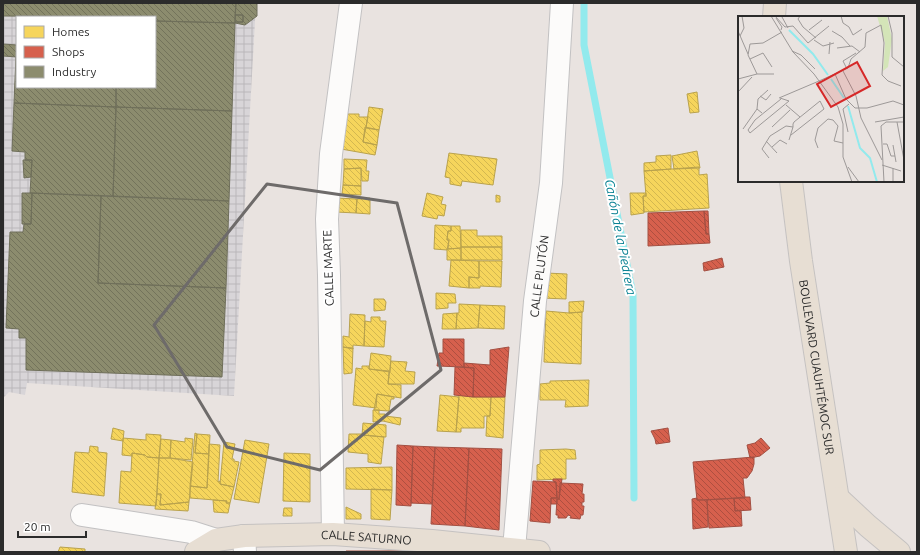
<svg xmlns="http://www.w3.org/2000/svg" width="920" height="555" viewBox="0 0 920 555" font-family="Ubuntu,sans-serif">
<defs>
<pattern id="industrial-grid" width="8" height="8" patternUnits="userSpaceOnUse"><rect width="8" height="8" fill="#d8d5d8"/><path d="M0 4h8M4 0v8" fill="none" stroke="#bab7ba"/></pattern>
<pattern id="homes-back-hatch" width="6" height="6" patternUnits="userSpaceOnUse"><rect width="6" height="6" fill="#f6d55c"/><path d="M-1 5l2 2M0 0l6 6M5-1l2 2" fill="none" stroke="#d3b750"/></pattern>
<pattern id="shops-back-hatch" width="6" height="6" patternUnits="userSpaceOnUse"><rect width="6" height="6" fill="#d6604d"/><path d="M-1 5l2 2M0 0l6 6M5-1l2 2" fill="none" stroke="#ae4f40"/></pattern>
<pattern id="industry-back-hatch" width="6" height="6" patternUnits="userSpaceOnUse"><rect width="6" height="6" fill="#8c8c6e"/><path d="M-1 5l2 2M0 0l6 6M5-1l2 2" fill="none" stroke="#73735b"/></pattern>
</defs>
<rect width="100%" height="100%" fill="#e9e3e0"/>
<path fill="url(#industrial-grid)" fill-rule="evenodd" d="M3 3H256L234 396 27 383 25 395 9 392 4 397 3 405ZM17 17H155V87H17Z"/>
<path fill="url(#homes-back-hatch)" stroke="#b9a24d" d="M697 92 699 112 690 113 687 94Z
M369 107 383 109 379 130 366 128Z
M347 114H359V117H368L363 142 377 145 375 155 341 149Z
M365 127 379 130 377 145 363 142Z
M697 151 700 168 674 169 672 156Z
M449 153 497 159 493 185 462 181 461 186 450 184V178L445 177Z
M671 155V169L644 171V163L656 162V156Z
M344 159 367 160 366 171H369L368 181H362L361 168 344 169Z
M699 167V175L707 174 709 208 644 212 643 196H646L644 171Z
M361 168V186L343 185 344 169Z
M343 185 361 186V195L342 194Z
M427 193 443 197 441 204 446 205 444 216 438 215 437 219 422 216Z
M630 193H646V196H643L644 213 631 215Z
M496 195 500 196V202H496Z
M336 198 357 199 356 213 336 212Z
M370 198V214L356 213 357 199Z
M435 225 451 226V231H448L447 240H449L447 250 434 249Z
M451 226H460L461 248 448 249 449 240H447L448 231H451Z
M477 230V236H502V247H461V230Z
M461 247H502V260H461Z
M461 248V260H447V249Z
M451 260 479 261V278L469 277V288L449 286Z
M479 261H502L501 287 480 286V288H469V277L479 278Z
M546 273 567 274 566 299 542 298Z
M436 293 455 294 456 303H448V308L436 309Z
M374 299H384L386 302 385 310 374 311Z
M584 301 583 312 569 313V302Z
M459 304 480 305 478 328 456 329 457 313H459Z
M480 305 505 306 504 329 478 328Z
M546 311 569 313 582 312 581 364 544 362Z
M457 313 456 329H442L443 314Z
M350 314 365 315 364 346 353 345V349L343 347V336L349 337Z
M371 317H380V321H386L384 347 364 346 365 321 371 322Z
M343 347 353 348 352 373 344 374Z
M371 353 391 356 390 372 369 369Z
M391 361 407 362 405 371 415 372 414 384H388Z
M362 366H369V369L389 371 388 384 401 385V398L377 394 376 408 353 405 356 368 362 369Z
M589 380 588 406 565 407 566 400H540V384L550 383V381Z
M377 394 394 397V399H391L389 411 374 410Z
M440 395 459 397 456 432 437 431Z
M459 395 473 397H491L490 416H484V428H461V432H456Z
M491 397H505L503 438 486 436 487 416H490Z
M373 410H379V414H385V416L401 418 400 425 383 421 373 422Z
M363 423 386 425V437L362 435Z
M113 428 124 431 123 441 111 439Z
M195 433 197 434 195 453 209 454 207 488 190 486Z
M146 434 161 435 159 458 147 457 145 455 132 453V456L122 455 123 438 146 440Z
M197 434 210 435 209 454 195 453Z
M349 434H362V435L384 437 381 464 368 462V454L348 452Z
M185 438 193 439 191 460 170 458 171 440 185 442Z
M161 439 171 440 170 458H159Z
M245 440 269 444 259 503 234 499Z
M224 442 235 444 232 459H234V461L239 462 234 487 220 484Z
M209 444 220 445 218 482 220 481V484L234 487 230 503H226L227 501 190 498V486L207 488Z
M90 446 98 447V452L107 453 104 496 72 492 75 452 89 453Z
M566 449 575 450 576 459H566V479L537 480V465L540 464V450Z
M132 453 145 455 147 457 159 458 156 506 119 503 121 471 131 472Z
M284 453 310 454V502L283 501Z
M159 458H170L193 462 189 502 160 505 161 494H157Z
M392 467V490L346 489V468Z
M371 489 392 490 390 520 371 519Z
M157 494H161L160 505 189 502 188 511 155 509Z
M213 500 227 501 226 503H230L228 513 214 512Z
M346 507 361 514V519H346Z
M284 508H292V516H283Z
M60 547 85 549V552H58Z"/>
<path fill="url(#shops-back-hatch)" stroke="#a35043" d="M704 211H708L709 234H706Z
M704 211 706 234H709L710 243 648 246V213Z
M722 258 724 267 704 271 703 263Z
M443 339H464V367L437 366 439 353H443Z
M509 347 505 397H473L474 368 464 367V363L490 365V350Z
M455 367 474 368 473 397 454 395Z
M668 428 670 442 656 444 655 439 651 431Z
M761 438 770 448 760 456 750 458 747 445 755 443Z
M397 445 413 446 411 506 396 505Z
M413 446 435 447 432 504 411 503Z
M435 447 469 448 465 526 431 524Z
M469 448 502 449 499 530 465 526Z
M754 457V464L752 471 747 478H743L745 498 697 500 693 462Z
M553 479H562L559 499H557V504H551V498H557L556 482 553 481Z
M533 481 556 482 557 498H551L550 523 530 521Z
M560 483 583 484 582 494H584V502H582V506H584L583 515H581L580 519 570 518 571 516 568 515 566 518H558V515H556L557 499H559Z
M745 497H750L751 510 735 511 734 498Z
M697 498V500H707L708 527 693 529 692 499Z
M734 498 735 511 741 510 742 526 709 528 707 500Z
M346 551H412L346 552Z"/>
<path fill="url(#industry-back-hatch)" stroke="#6f6f5a" d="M3 3H236L235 23 155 21V17L3 16Z
M236 3H257V16L245 25 235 23V22H243V15H235Z
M235 15H243V22H235Z
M155 21 235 23 232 111 116 107V87H155Z
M3 44 17 45V57L3 56Z
M16 57 17 87H116V107L14 103Z
M14 103 116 107 113 196 30 193 32 160H25V152L12 151Z
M116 107 232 111 229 201 113 196Z
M23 160H32L31 177 24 178Z
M22 193H32L31 224H22Z
M32 193 101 196 98 283 226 288 222 377 26 370V338H19V329L6 328 10 232H23L24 224H31Z
M101 196 229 201 226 288 98 283Z"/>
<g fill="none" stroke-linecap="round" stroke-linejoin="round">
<path stroke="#92eaed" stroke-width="7" d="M584 3V45L633 295 634 498"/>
<g stroke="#c2c1c2" stroke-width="24">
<g id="minor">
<path d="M82 515 191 532 216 540"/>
<path d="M333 534 329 275 327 219 331 154 351 3"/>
<path d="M244 536 245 552"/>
<path id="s1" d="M514 549 535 301 551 183 562 3"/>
</g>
</g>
<g stroke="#c5c2c1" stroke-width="24">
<g id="major">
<path d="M774 17 775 3"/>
<path id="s2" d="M791 181 801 261 846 552"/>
<path d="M838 498 868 526 899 552"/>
<path id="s3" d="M196 552 216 540 244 536 333 534 432 541 539 552"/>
</g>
</g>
<use href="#minor" stroke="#fcfbfa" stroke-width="22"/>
<use href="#major" stroke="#e7ded3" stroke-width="22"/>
</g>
<path fill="none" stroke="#6e6b6a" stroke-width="3" stroke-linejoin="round" d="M267 184 397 203 441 370 320 470 227 447 154 325Z"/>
<g text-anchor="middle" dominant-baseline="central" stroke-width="4" stroke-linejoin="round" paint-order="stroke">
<g font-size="12" fill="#2b2b2b" stroke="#fff">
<text transform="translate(328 268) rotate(-92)">CALLE MARTE</text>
<text stroke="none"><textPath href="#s1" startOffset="274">CALLE PLUTÓN</textPath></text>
<text stroke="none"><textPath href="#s2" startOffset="188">BOULEVARD CUAUHTÉMOC SUR</textPath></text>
<text stroke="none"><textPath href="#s3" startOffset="174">CALLE SATURNO</textPath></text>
</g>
<g font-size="13" font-style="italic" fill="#0a8293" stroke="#fff">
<text transform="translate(621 237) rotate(79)">Cañón de la Piedrera</text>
</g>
</g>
<g transform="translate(738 16)">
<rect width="166" height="166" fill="#e9e3e0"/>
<path d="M139 0H149L154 23 150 51 145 55 147 27Z" fill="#d4e5b8"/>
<path fill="none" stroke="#92eaed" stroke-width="2" d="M51 14 75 38 90 59M93 63 106 82M110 90 122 132 132 142 139 166"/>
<path fill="none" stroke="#9d9998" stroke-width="1" d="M33 0 55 36 76 58 100 91 105 108V141L114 166M37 0 47 11 55 10 70 27 91 10M62 0 60 3 65 11 78 22M103 0 105 7 111 11 115 19 124 13M150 0 154 17V41L166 51M44 1 50 12M38 2 44 11 43 14M166 13V36M71 14 84 4M0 15 10 38M94 15 104 21 112 30M2 20 6 12 4 0M76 24 85 30 96 27M12 28 10 39 19 58H36M12 28 25 27 44 16M99 32 114 30 122 36M54 35 63 39 77 53M91 38 92 26M12 43 25 37 34 51M109 53 105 45 118 37M105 55 118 80 123 102 144 144M97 58 108 83 117 92H129L155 85 166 89M0 63 19 58M81 65 110 52 113 43 127 31 128 17 143 9 146 27 144 59 150 65 163 70M0 76 14 61M22 80 28 84 33 78M41 82 81 65M48 89 62 101M24 97 19 93 20 83 30 74M137 106 166 101M159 106 166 144M34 111 52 94M5 113 19 93M110 116 105 93 111 88M12 117 51 85 42 82M12 117 10 114 17 104 43 83M51 124 55 111V108L56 106 82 85 86 93 53 119M28 125 39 137M145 128H149L153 140H157M155 129 158 146M34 131 42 124 49 128M80 132 77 124 80 112 90 103 95 104 100 110 96 125 105 127M31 142 24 133 32 120 48 110 55 111M144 149 163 155M110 151 121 166M146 166 143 110 148 106H166M155 166V152"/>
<path fill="#d62828" fill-opacity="0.15" stroke="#d62828" stroke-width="2" d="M119 46 132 70 93 91 79 68Z"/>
<rect width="166" height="166" fill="none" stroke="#2b2b2b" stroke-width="2"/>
</g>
<rect width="920" height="555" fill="none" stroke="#2b2b2b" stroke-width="8"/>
<rect x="16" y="16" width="140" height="72" fill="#ffffff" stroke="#aaaaaa"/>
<rect x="24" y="26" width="20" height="12" fill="#f6d55c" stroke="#aaaaaa"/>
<text x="52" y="36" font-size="12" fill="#2b2b2b">Homes</text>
<rect x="24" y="46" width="20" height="12" fill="#d6604d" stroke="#aaaaaa"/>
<text x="52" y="56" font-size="12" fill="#2b2b2b">Shops</text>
<rect x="24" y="66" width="20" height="12" fill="#8c8c6e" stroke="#aaaaaa"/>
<text x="52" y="76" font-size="12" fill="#2b2b2b">Industry</text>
<path d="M18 531v6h68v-6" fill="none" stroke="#2b2b2b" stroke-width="2"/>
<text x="24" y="531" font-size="12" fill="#2b2b2b" stroke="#ffffff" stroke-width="3" paint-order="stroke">20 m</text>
</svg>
